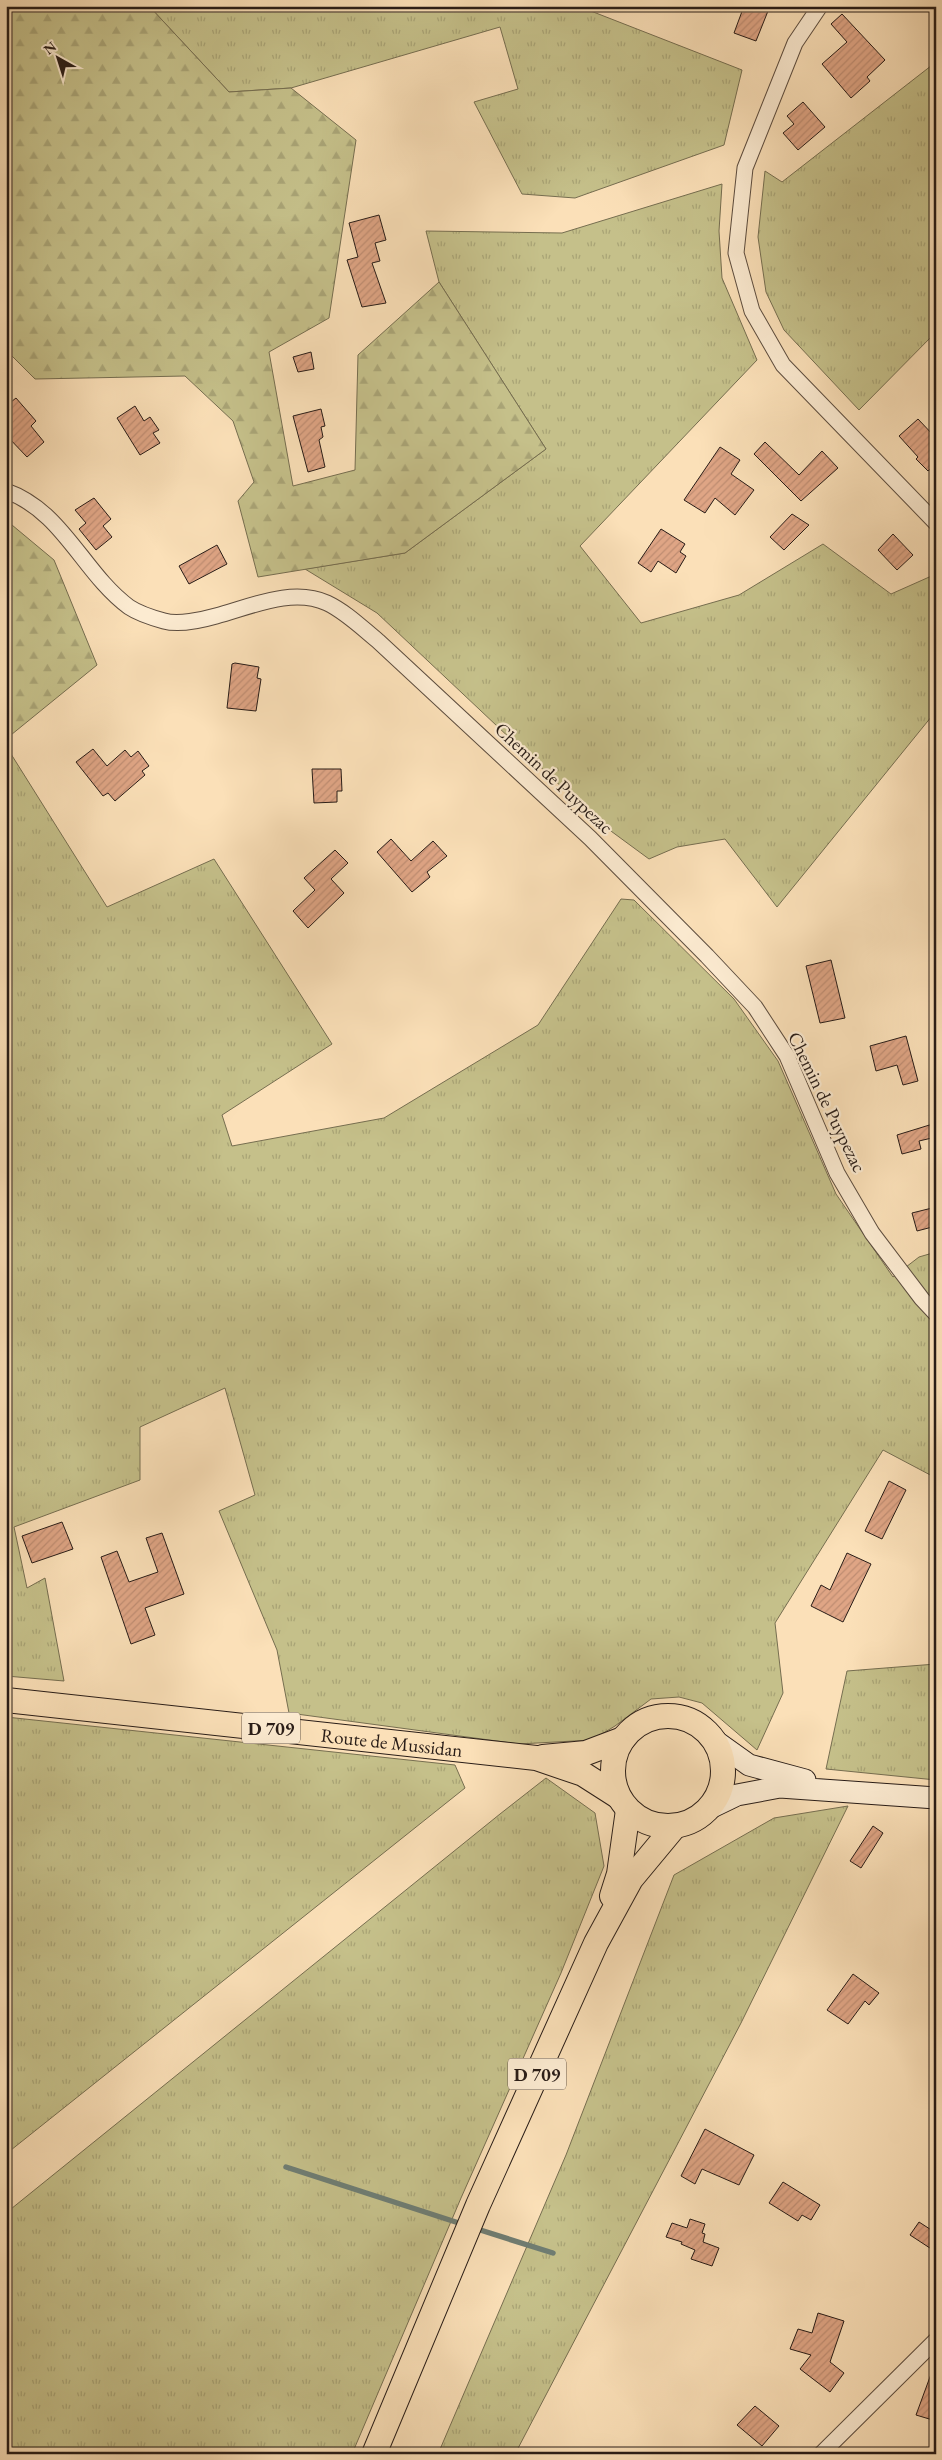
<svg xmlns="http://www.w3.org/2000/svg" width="942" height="2460" viewBox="0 0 942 2460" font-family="'EB Garamond',serif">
<defs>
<pattern id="grass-tufts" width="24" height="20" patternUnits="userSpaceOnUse" patternTransform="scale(1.25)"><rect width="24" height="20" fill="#c5c08a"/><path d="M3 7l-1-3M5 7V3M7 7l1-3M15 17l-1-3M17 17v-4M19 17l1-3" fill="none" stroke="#a9a476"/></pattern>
<pattern id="forest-firs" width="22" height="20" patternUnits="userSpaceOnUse" patternTransform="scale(1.25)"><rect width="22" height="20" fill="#c5c08a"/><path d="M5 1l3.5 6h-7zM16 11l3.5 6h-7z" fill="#a9a476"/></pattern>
<pattern id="building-hatch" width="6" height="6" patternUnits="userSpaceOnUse" patternTransform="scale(1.25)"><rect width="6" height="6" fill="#dfa585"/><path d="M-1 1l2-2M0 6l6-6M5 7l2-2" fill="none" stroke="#bf8d72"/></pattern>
</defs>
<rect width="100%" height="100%" fill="#fbe0b8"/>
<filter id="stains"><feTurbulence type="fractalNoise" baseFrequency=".004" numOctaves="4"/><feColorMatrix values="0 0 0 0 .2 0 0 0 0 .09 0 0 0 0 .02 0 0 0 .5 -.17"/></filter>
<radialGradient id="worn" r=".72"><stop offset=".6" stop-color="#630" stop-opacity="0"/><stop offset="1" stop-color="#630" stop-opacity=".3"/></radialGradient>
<path fill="url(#grass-tufts)" stroke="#766e50" d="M149 6H578L742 70 724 145 575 198 522 194 474 102 518 89 500 27 291 88 229 92Z
M936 62V332L859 410 784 330 766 292 758 237 765 171 782 182Z
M722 184 719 231 722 278 757 360 580 546 641 623 739 595 823 544 891 594 936 574V711L777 907 725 839 677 847 649 859 600 823 377 613 305 569 405 553 546 449 439 282 426 231 562 233Z
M6 746 107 907 214 859 332 1044 222 1115 232 1146 384 1118 538 1025 621 899 634 900 734 999 778 1061 836 1194 893 1277 919 1257 936 1252V1478L883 1450 775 1623 783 1693 757 1750 702 1703 679 1697 651 1699 615 1726 592 1740 519 1744 289 1713 277 1650 219 1511 255 1495 225 1388 140 1427V1480L14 1527 27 1588 45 1578 64 1681 6 1676Z
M936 1664V1780L826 1769 847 1671Z
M6 1717 455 1765 465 1788 6 2154Z
M546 1778 595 1813 604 1866 561 1973 461 2198 352 2454H6V2213L500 1814Z
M848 1806 741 2023 515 2454H438L566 2155 674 1875 774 1818Z"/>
<path fill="url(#forest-firs)" stroke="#766e50" d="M6 6H149L229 92 291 88 356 140 329 318 269 352 293 486 355 470 358 355 439 282 546 449 405 553 258 577 238 501 254 482 233 421 185 376 35 379 6 350Z
M6 520 54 560 97 665 6 739Z"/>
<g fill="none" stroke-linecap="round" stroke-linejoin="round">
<path stroke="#6f7d73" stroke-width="5.5" d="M286 2167 465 2225
M474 2228 553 2253"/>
</g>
<path fill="url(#building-hatch)" stroke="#281c17" d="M744 6H770L756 41 734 33Z
M842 14 885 60 867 77 870 81 851 98 822 64 847 42 831 24Z
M803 102 825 127 798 150 783 133 794 124 787 116Z
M379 215 386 240 375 243 380 261 372 263 386 303 362 307 347 260 358 257 349 223Z
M311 352 314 369 298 372 293 357Z
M16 398 36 421 31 426 44 442 27 457 6 435V406Z
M135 406 144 421 150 417 159 430 153 433 160 443 140 455 117 418Z
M321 409 325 426 321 427 323 437 319 440 325 467 308 472 293 416Z
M918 419 936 438V464L928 471 916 459 918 457 899 436Z
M765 442 799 475 822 451 838 468 801 501 754 454Z
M720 447 740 460 731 474 754 490 735 515 715 498 705 513 684 500Z
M94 498 111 519 103 526 112 537 96 550 79 529 86 523 75 510Z
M792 514 809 525 784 550 770 537Z
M661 529 685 544 680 552 686 556 676 573 658 561 651 572 638 563Z
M893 534 913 555 897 570 878 550Z
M217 545 227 564 189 584 179 566Z
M235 663 259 667 257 678 261 679 256 711 227 708 232 664Z
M93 749 107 766 125 750 131 757 138 751 149 766 142 771 145 775 115 801 108 793 103 796 76 762Z
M312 769H341L342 791H337V802L314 803Z
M391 839 411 861 433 841 447 856 427 872 430 877 412 892 377 852Z
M335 850 348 863 331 879 344 893 308 928 293 911 315 890 304 878Z
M831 960 845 1018 820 1023 806 966Z
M906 1036 918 1081 903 1085 897 1065 876 1071 870 1046Z
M936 1123V1137L919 1141 921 1149 902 1154 897 1135Z
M936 1207V1226L917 1231 912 1213Z
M889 1481 906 1490 882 1539 865 1531Z
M62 1522 73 1549 32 1563 22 1536Z
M162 1533 184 1594 145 1608 155 1635 131 1644 101 1557 117 1551 129 1582 158 1572 146 1538Z
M847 1553 871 1564 843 1622 811 1606 821 1585 830 1590Z
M873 1826 883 1833 861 1868 850 1861Z
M853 1974 879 1993 869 2005 865 2001 848 2024 827 2010Z
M705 2129 754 2155 739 2185 702 2169 695 2184 681 2176Z
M783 2182 820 2205 811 2220 802 2215 798 2221 769 2203Z
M690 2219 705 2224 702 2233 705 2234 703 2242 719 2248 712 2266 691 2259 695 2250 681 2244 682 2242 666 2237 672 2223 687 2228Z
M919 2222 936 2233V2252L910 2235Z
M818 2313 844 2321 830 2362 844 2373 830 2392 800 2369 811 2355 790 2349 798 2329 812 2333Z
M934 2366H936V2421L916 2415Z
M755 2406 779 2426 762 2446 737 2425Z"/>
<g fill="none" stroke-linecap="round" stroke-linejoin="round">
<g stroke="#5d4d3f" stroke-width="17">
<path id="street" d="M820 6 795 43 745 168 736 253 752 311 783 365 936 523
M6 491C63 511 83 573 129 607 138 613 153 618 164 621 178 625 202 620 216 616 250 607 292 587 327 603 346 612 362 628 378 641L590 838 707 956 755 1007 787 1056 837 1173 872 1233 922 1299 936 1314
M821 2454 936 2340"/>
</g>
<g stroke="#281c17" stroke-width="23">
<path id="secondary" d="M714 1740 749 1765 805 1780
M706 1810 737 1795 780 1787 936 1798"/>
</g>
<g stroke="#281c17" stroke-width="26">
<g id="primary">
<path id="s1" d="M6 1700 536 1758 583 1774 619 1797"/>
<circle cx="668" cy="1771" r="55"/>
<path d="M543 1757 586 1753 623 1739"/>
<path d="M612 1896 619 1874 628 1810"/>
<path d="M374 2454 478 2205 596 1943 631 1879 675 1826"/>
</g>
</g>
<use href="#street" stroke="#fcebd1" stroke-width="15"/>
<use href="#secondary" stroke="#fcebd1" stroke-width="21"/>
<use href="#primary" stroke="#fbe0b8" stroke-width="24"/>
</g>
<g text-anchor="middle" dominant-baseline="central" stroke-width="4.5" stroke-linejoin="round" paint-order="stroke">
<g fill="#fcebd1" stroke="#685a4f" stroke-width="1">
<rect x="242" y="1712.5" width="58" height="31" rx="4"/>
<rect x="508" y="2058.5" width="58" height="31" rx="4"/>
</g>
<g font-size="18" font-weight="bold" fill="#281c17">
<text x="271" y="1728">D 709</text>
<text x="537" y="2074">D 709</text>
</g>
<g font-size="19" fill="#281c17" stroke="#fcebd1">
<text transform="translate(554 778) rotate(43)">Chemin de Puypezac</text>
<text transform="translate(827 1102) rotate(64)">Chemin de Puypezac</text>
<text stroke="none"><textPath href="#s1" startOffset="388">Route de Mussidan</textPath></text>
</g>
</g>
<rect width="942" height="2460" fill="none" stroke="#fbe0b8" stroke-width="25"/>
<rect x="8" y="8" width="927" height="2445" fill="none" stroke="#281c17" stroke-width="2.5"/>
<rect x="12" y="12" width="917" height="2435" fill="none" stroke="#281c17"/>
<g transform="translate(58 58) rotate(321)" stroke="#fcebd1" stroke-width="4" paint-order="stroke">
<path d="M0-4L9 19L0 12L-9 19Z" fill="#281c17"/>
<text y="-8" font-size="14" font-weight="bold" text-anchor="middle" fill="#281c17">N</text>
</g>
<rect width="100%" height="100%" filter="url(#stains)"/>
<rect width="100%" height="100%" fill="url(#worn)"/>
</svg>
